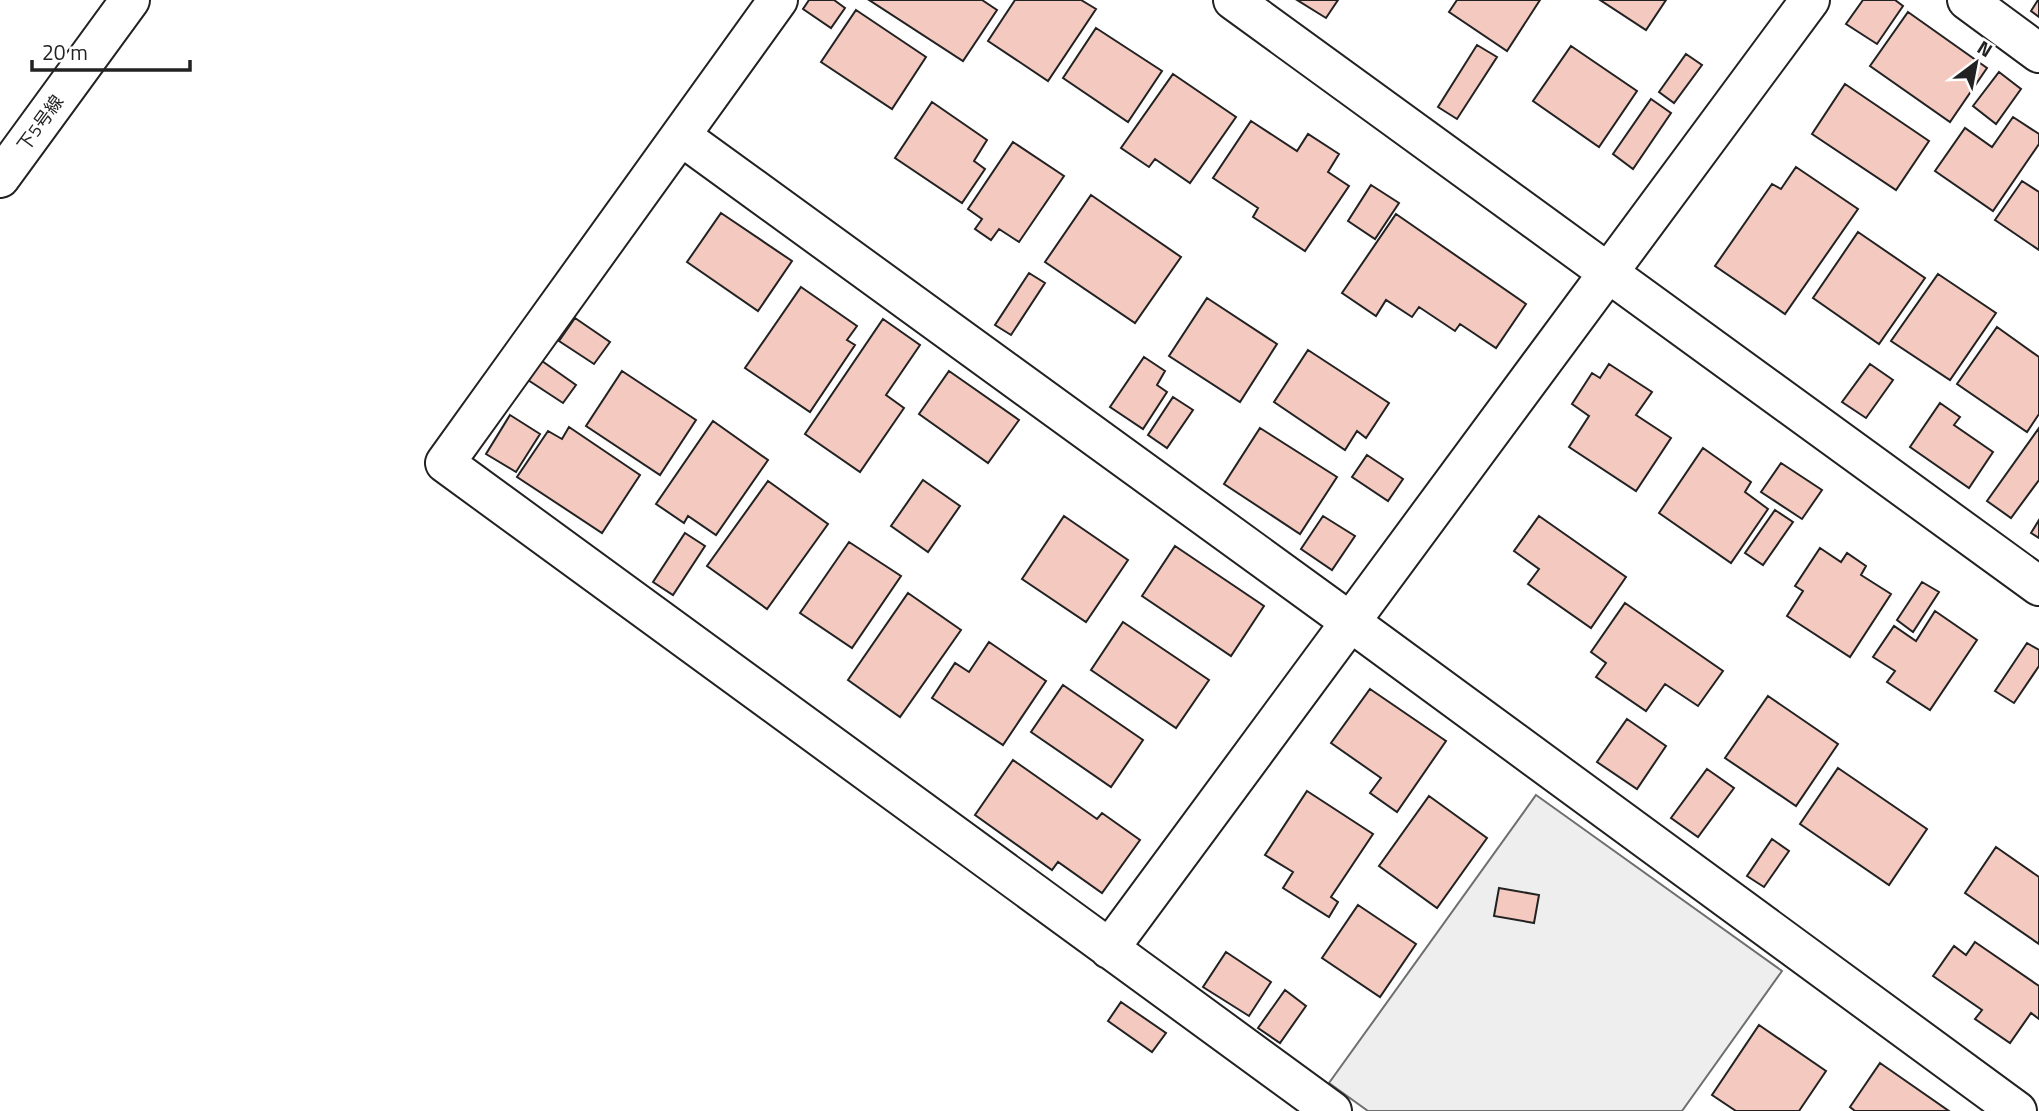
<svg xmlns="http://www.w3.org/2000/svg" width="2039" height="1111" viewBox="0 0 2039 1111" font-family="'Titillium Web','Noto Sans JP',sans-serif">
<rect width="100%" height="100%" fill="#fff"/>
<path fill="#eee" stroke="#6f6f6f" stroke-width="2" d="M1536 795 1782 971 1682 1111H1368L1329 1083Z"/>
<path fill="#f3c9c0" stroke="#222" stroke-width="2" d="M809 0H834L845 8 831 28 803 9Z
M869 0H982L997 10 963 61Z
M1015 0H1081L1096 9 1048 81 988 41Z
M1297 0H1338L1326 18Z
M1457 0H1540L1507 51 1449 12Z
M1600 0H1666L1646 30Z
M1863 0H1895L1903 6 1877 44 1846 24Z
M2038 0H2039V17L2031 11Z
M856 10 926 57 892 109 821 62Z
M1908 12 1987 68 1950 122 1870 66Z
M1096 28 1162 71 1128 122 1063 78Z
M1477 45 1497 57 1457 119 1438 107Z
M1571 46 1637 91 1599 147 1533 101Z
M1686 54 1702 65 1674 103 1659 92Z
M1999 72 2021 89 1996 124 1973 106Z
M1173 74 1236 117 1190 183 1155 159 1149 167 1121 148Z
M1845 84 1929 141 1896 190 1812 134Z
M1651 99 1671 113 1633 169 1613 154Z
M932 102 987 140 974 161 985 169 962 203 895 158Z
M2013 117 2039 134V144L1993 211 1935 171 1965 128 1992 147Z
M1251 121 1297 151 1308 134 1339 154 1328 172 1349 186 1305 251 1253 217 1258 208 1213 178Z
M1013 142 1064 176 1019 242 999 229 991 240 975 229 982 219 968 209Z
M1796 167 1858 209 1785 314 1715 266 1772 184 1781 189Z
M2022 181 2039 192V250L1995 220Z
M1371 185 1399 203 1375 239 1348 221Z
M1091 195 1181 257 1135 323 1045 262Z
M721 213 792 261 758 311 687 262Z
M1396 214 1526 304 1496 348 1460 324 1455 331 1419 307 1412 317 1386 300 1376 316 1342 293Z
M1858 232 1925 278 1879 344 1813 298Z
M1029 273 1045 283 1011 335 995 325Z
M1938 274 1996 313 1950 380 1891 341Z
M801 287 857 326 847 340 855 345 810 412 745 368Z
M1207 298 1277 344 1240 402 1169 356Z
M575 318 610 342 594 364 559 341Z
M883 319 920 345 886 395 904 408 860 472 805 434Z
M1997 327 2039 357V414L2027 432 1957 384Z
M1308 350 1389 403 1366 438 1357 431 1345 450 1274 402Z
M1144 357 1165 371 1157 385 1167 392 1143 429 1110 407Z
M542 361 576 385 563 403 528 380Z
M1609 364 1652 392 1636 415 1671 438 1636 491 1569 447 1589 416 1572 404 1592 373 1600 378Z
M1870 364 1893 380 1866 418 1842 402Z
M622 371 696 420 660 475 586 426Z
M949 371 1019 420 988 463 919 414Z
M1173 397 1193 410 1167 448 1148 435Z
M1940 403 1960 417 1954 425 1993 452 1969 488 1910 447Z
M510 415 540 434 516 472 486 454Z
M713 421 768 460 716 535 688 516 684 523 656 504Z
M569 427 640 475 602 533 517 477 548 431 562 439Z
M1260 428 1337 477 1300 534 1224 484Z
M2039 428V480L2011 518 1987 501Z
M1703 448 1751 482 1745 492 1768 509 1731 563 1659 513Z
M1367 455 1403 479 1388 501 1352 477Z
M1781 463 1822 490 1802 519 1761 492Z
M923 480 960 506 928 552 891 526Z
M768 481 828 524 767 609 707 566Z
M1775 510 1793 522 1763 565 1745 553Z
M1064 516 1128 560 1086 622 1022 579Z
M1323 516 1355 536 1332 570 1301 549Z
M1539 516 1626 577 1591 628 1528 584 1539 569 1514 551Z
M2039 520V538L2031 533Z
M685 533 705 546 673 595 653 582Z
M849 542 901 576 852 648 800 613Z
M1175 546 1264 606 1231 656 1142 596Z
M1820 548 1841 562 1847 553 1866 566 1861 575 1891 594 1850 657 1787 616 1803 591 1795 586Z
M1922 582 1939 592 1913 632 1897 620Z
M908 593 961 630 900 717 848 680Z
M1625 603 1723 671 1698 706 1665 684 1646 711 1596 677 1606 663 1591 652Z
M1935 611 1977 640 1930 710 1887 682 1895 671 1873 657 1894 626 1916 641Z
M1123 622 1209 680 1176 728 1091 670Z
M989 642 1046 681 1003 745 932 698 955 663 969 672Z
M2027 643 2039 650V666L2014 703 1995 691Z
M1063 685 1143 740 1111 787 1031 732Z
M1370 689 1446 741 1397 812 1370 793 1381 778 1331 743Z
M1768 696 1838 744 1796 806 1725 758Z
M1627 719 1666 746 1637 789 1597 762Z
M1013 760 1097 819 1102 813 1140 840 1102 893 1058 862 1052 870 975 815Z
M1838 768 1927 829 1889 885 1800 824Z
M1707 769 1734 788 1698 837 1671 818Z
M1307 791 1373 834 1331 897 1338 902 1329 917 1283 888 1293 872 1265 855Z
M1429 796 1487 838 1437 908 1379 866Z
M1772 839 1789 851 1764 887 1747 876Z
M1996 847 2039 877V944L1965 893Z
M1499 888 1539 895 1534 923 1494 916Z
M1358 905 1416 944 1380 997 1322 958Z
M1975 942 2039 986V1019L2031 1013 2010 1043 1975 1019 1982 1010 1933 976 1954 946 1966 955Z
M1226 952 1271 982 1249 1016 1203 987Z
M1285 990 1306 1006 1280 1043 1258 1028Z
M1121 1002 1166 1033 1152 1052 1108 1021Z
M1759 1025 1826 1071 1799 1111H1736L1712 1095Z
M1880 1063 1949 1111H1855L1850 1107Z"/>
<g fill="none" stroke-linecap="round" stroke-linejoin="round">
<g stroke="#222" stroke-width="42">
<path id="minor" d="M778 0 445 463 1332 1111
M1233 0 2039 586
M1967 0 2039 53
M681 136 1349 621 2017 1111
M1109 949C1341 631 1577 317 1810 0"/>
</g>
<g stroke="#222" stroke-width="42">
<path id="tertiary" d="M0 178 130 0"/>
</g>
<use href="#minor" stroke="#fff" stroke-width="38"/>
<use href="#tertiary" stroke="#fff" stroke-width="38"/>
</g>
<g text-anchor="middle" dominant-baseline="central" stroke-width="5" stroke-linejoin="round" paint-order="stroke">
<g font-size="18" fill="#222" stroke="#fff">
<text transform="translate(40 123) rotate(-54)">下5号線</text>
</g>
</g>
<g transform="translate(1976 63) rotate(32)" stroke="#ffffff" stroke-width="5" paint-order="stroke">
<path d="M0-5L12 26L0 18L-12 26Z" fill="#222222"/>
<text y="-10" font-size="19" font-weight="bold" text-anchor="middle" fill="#222222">N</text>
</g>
<path d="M32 60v10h158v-10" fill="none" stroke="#222222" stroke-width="3.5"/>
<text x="42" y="60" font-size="21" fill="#222222" stroke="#ffffff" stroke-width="5" paint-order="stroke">20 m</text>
</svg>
